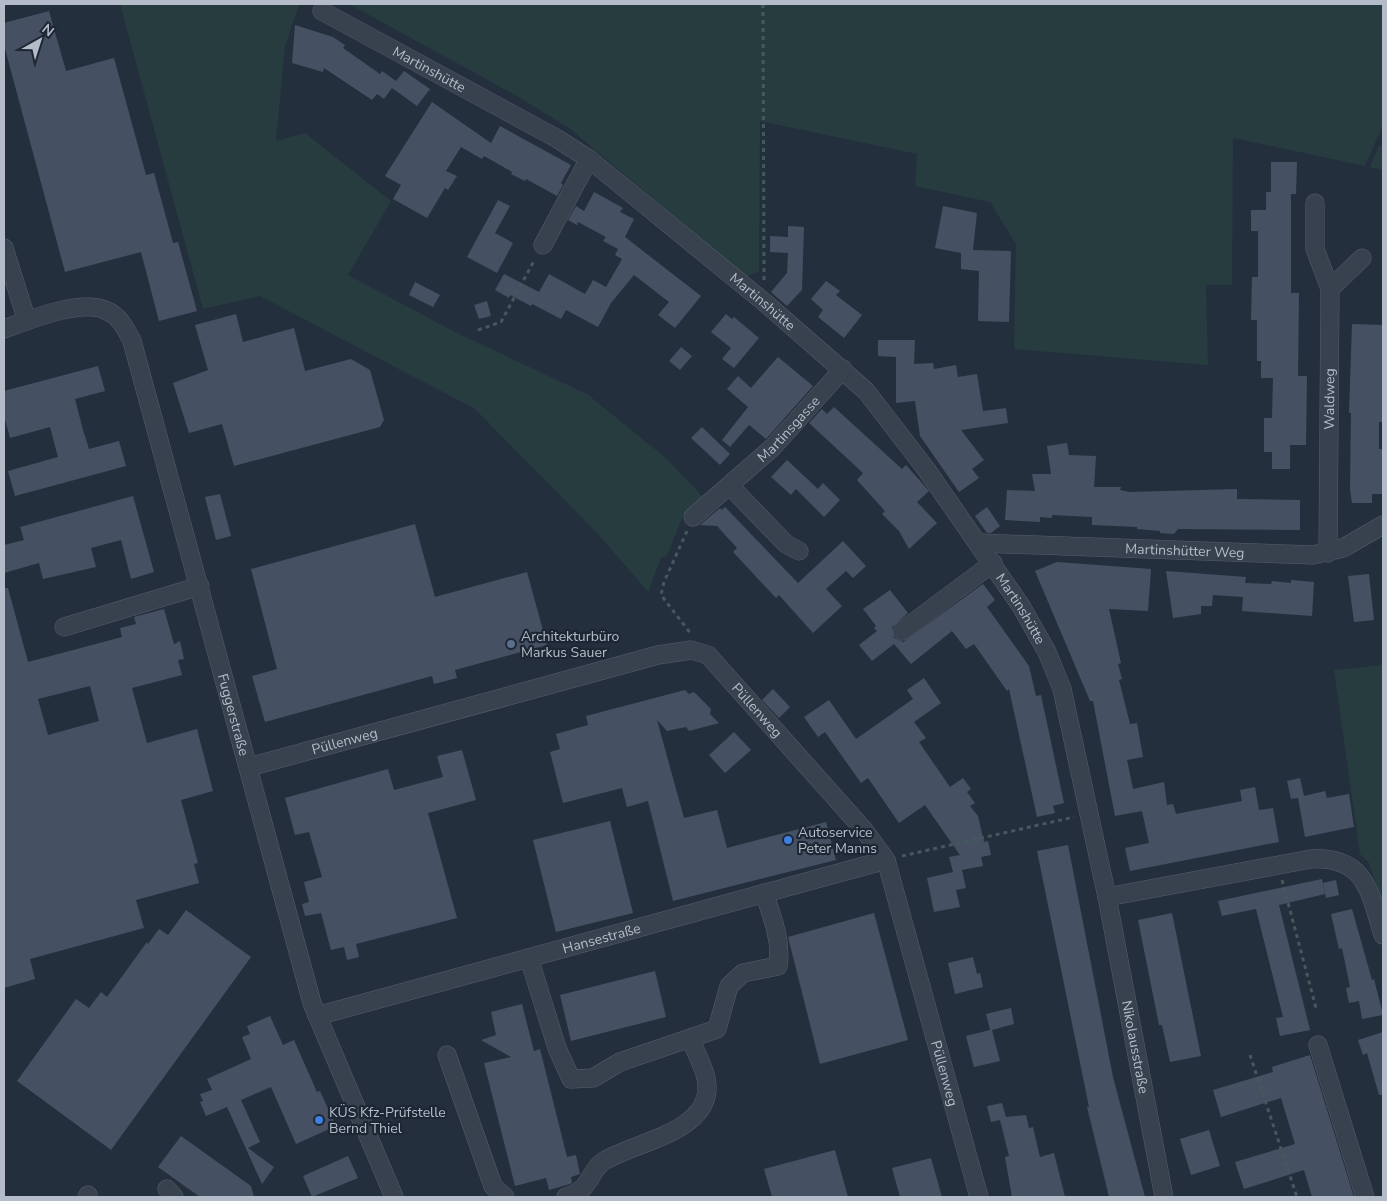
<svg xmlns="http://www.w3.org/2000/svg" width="1387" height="1201" viewBox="0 0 1387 1201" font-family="'Nunito Sans',sans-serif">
<rect width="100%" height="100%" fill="#242f3e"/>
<path fill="#263c3f" d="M120 4 299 5 285 46 276 141 305 133 391 201 348 275 457 333 587 394 667 459 703 497 684 513 667 556 661 558 648 592 599 535 475 409 260 296 203 309Z
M349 4H1383V125L1365 166 1233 138 1232 285H1206L1208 365 1014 349 1016 244 990 202 915 186 917 154 760 121 759 271 746 277 569 128 515 95Z
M1379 146 1383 147V170L1370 167Z
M1383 665V905L1369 863 1360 854 1334 670Z"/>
<path fill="#455162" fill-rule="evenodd" d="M49 11 66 71 114 58 146 175 154 173 173 243 178 242 197 311 159 321 141 252 65 272 4 45V23Z
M295 25 333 37 345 45 343 48 380 74 382 71 396 81 404 71 430 89 417 106 392 88 384 99 377 94 372 100 324 68 323 72 292 63Z
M432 102 491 143 500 126 571 165 561 183 563 185 557 196 526 179 525 181 511 174 512 172 484 156 482 159 461 147 446 171 457 176 448 190 445 188 427 218 393 199 401 185 385 176Z
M1271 162H1297L1296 194H1291V293H1299L1298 376H1307L1306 445H1290V469H1272V452H1264V418H1272L1273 378H1261V361H1257V320H1251L1252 277H1258V231H1251V210H1266V192H1271Z
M594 192 623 208 620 212 634 219 625 237 701 296 675 328 658 315 669 302 634 275 611 303 598 327 566 310 561 319 532 304 531 306 510 295 509 298 495 290 504 274 539 292 549 274 585 294 593 280 606 287 622 259 615 255 618 249 603 241 606 237 578 222 577 225 568 220 576 206 584 211Z
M498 200 510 206 495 233 513 243 497 273 467 257Z
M943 206 977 213 973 250 1011 251 1009 322 978 321 979 271 961 269V253L935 248Z
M788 226 804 227 802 290 787 306 771 292 787 273 788 253 770 252V236L788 237Z
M826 281 840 291 836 295 862 315 844 338 818 317 823 310 811 299Z
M415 282 440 295 433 307 409 295Z
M487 301 491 316 479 319 474 305Z
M236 314 243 342 294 328 305 371 351 359 370 370 384 420 380 427 234 466 222 424 189 433 173 383 208 370 195 325Z
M726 314 732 319 734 317 759 338 734 368 722 359 731 348 711 332Z
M1352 324 1383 325V422H1379V449H1383V494H1372V503H1352L1350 490 1351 413H1349Z
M878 340H915L914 364 933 363 934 369 956 365 958 377 977 374 983 411 1006 408 1008 423 961 430 984 460 972 469 979 478 959 492 920 436 915 401 896 403V357L878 356Z
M681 347 692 356 680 370 669 361Z
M778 357 813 386 766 439 749 425 730 447 722 440 748 407 727 389 738 376 751 388Z
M98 366 105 391 75 399 83 430 89 449 119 441 126 466 15 496 8 471 58 457 50 427 10 438 4 416V391Z
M834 407 902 469 906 465 929 491 917 502 937 523 909 549 899 531 882 514 885 511 857 480 863 473 809 423 822 409 827 414Z
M702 427 730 454 720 465 691 438Z
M1067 443 1069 455 1096 456 1094 487H1121L1120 490 1129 492 1237 489V499L1300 500V530L1178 529 1174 534 1160 533V531L1137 529V527L1092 525V517L1052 515V518L1040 517V522L1005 520 1007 490 1035 491 1032 474H1051L1047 446Z
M787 460 818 489 823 483 840 500 824 517 796 489 791 495 771 477Z
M220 494 231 536 216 540 205 497Z
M133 496 154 572 131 579 121 540 91 548 96 567 43 579 39 563 4 573V545L24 540 20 527Z
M725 507 798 583 843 541 866 566 853 578 846 571 826 589 842 606 813 633 779 595 776 598 733 552 737 548 717 526 700 525 720 508 722 510Z
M987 507 1000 526 991 533H987L975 516Z
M415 524 435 597 527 572 547 645 455 670 457 678 434 684 432 676 265 722 252 676 277 669 251 569Z
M1057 562 1151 569 1148 611 1109 609 1121 663 1118 664 1122 679 1119 680 1130 724 1137 723 1143 757 1127 760 1133 789 1164 782 1167 805 1173 804 1176 814 1242 801 1240 790 1255 787 1259 810 1273 808 1279 842 1130 871 1125 848 1149 843 1142 811 1115 816 1093 701H1090L1035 571Z
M1166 571 1246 577 1245 583 1271 584 1272 581 1291 583V580L1314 582 1312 616 1242 611 1243 597 1213 595 1212 606H1201V614L1173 618Z
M1369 574 1374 620 1354 622 1348 576Z
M983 584 995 600 987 607 1029 666 1036 696 1041 695 1064 803 1053 806 1055 813 1037 817 1009 689 1007 691 974 644 966 649 952 631 911 664 894 644 872 661 859 645 877 631 874 628 876 626 863 609 890 590 908 613 892 627 894 638 903 642Z
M4 588H8L28 662 122 637 120 628 136 624 134 617 164 609 174 644 180 641 184 659 178 660 182 675 132 688 147 743 197 729 213 791 181 800 198 863 194 864 199 883 136 900 144 928 30 959 35 979 4 988ZM90 686 99 721 48 735 38 699Z
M924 678 941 703 914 722 926 738 919 742 950 787 963 778 971 789 967 792 975 803 970 806 978 816 984 842 988 841 991 855 981 857 983 866 962 870 966 888 956 890 960 907 934 912 927 878 953 872 949 857 960 855 925 805 899 823 868 778 861 783 825 732 818 737 804 717 829 700 856 739 913 699 907 690Z
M773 689 790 707 779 718 762 700Z
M685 690 689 694 694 692 711 709 710 714 719 723 689 731 686 727 667 731 657 720 684 818 717 810 727 848 826 822 836 860 673 901 648 801 627 807 622 788 563 803 550 752 560 749 556 734 588 725 586 716Z
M734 732 751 750 725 773 709 755Z
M462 750 476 800 428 813 457 918 356 944 359 957 347 960 344 947 331 950 321 913 305 916 302 904 309 902 304 882 322 877 309 832 295 835 285 798 388 769 394 790 443 777 437 756Z
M1300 778 1304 796 1325 791 1327 798 1349 794 1354 827 1305 837 1298 798 1291 799 1287 781Z
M610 821 633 913 556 932 533 840Z
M1068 845 1113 1077 1145 1197H1109L1087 1107H1089L1037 851Z
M1322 879 1325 894 1279 905 1310 1030 1280 1036 1276 1018 1283 1017 1256 909 1222 916 1218 901Z
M1336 880 1339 895 1326 898 1323 883Z
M1352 909 1372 980 1374 979 1383 1015 1362 1019 1359 1001 1349 1003 1346 988 1350 987 1342 948 1339 949 1331 914Z
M186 910 251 957 111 1150 17 1081 76 999 89 1008 101 992 107 997 147 942 148 944 159 929 168 935Z
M874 913 908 1040 820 1064 788 937Z
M1172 913 1201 1056 1170 1062 1162 1025H1159L1138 920Z
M973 957 977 974 980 973 983 987 955 994 948 963Z
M655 971 666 1017 571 1041 560 995Z
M522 1004 534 1051 540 1049 567 1157 576 1155 580 1174 571 1177 572 1183 570 1184 549 1190 546 1178 515 1186 484 1063 511 1057 481 1040 496 1035 491 1012Z
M1011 1008 1014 1024 992 1030 1000 1061 974 1067 966 1036 990 1030 986 1014Z
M270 1016 283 1045 294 1040 317 1092 320 1091 336 1126 296 1144 271 1087 241 1100 260 1142 248 1148 274 1167 262 1184 227 1107 206 1116 200 1102 203 1101 200 1094 212 1090 207 1079 251 1059 242 1037 250 1034 247 1026Z
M1383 1032V1095H1379L1367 1053 1363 1055 1358 1040Z
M1310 1055 1354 1197H1312L1304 1170 1244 1189 1235 1162 1295 1144 1281 1098 1221 1117 1213 1090 1273 1072 1272 1067Z
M1002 1103 1006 1117 1026 1115 1029 1128 1033 1127 1040 1157 1054 1153 1065 1197H1012L1005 1157 1009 1156 1000 1120 991 1122 987 1106Z
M1209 1130 1220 1166 1191 1175 1180 1139Z
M181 1136 251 1186 254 1197H200L158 1167Z
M835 1150 848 1197H772L764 1169Z
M348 1156 358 1178 312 1197 303 1176Z
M931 1158 942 1197H900L892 1168Z"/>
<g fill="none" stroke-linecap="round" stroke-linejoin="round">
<g stroke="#565f6c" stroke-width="19">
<g id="minor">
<path id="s1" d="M322 11 556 138 589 159 764 302 866 391 926 469 1021 606 1047 652 1062 689 1107 897 1164 1197"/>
<path d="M1315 203V249L1330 289"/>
<path d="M543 245 589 159"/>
<path d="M4 248 27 321"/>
<path id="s2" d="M4 329C29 320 80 299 105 310 119 315 126 329 132 341L312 1003 394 1197"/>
<path d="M730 486 786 544 799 551"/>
<path id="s3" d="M693 517 773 447 843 369"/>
<path id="s4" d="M979 543 1313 555 1343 548 1383 525"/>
<path id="s5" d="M1328 553 1330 289 1362 258"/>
<path d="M64 627 200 586"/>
<path d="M902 631 993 563"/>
<path id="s6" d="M249 767 658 655 691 650 708 655 864 830 886 860 979 1197"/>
<path d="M1107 897 1311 859C1366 856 1370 893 1383 935"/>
<path d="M529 958 557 1048 571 1079 593 1078 620 1062 717 1029 729 986 743 973 778 966C782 941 772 916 764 893"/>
<path id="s7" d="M317 1016 886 860"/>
<path d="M1318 1045 1365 1197"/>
<path d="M447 1055 493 1186 505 1197"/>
<path d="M167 1189 174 1197"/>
<path d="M87 1197 88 1195"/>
<path d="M566 1197C594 1188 588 1171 604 1161 636 1141 721 1131 705 1074 701 1062 695 1050 690 1038"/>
</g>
</g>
<path stroke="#44595c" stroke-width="3" stroke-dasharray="4 4" stroke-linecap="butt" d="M763 4 764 281
M478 330 501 322 535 259
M687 531 664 582 661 595 691 634
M902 856 1074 817
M1282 880 1316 1008
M1250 1055 1297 1197"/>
<use href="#minor" stroke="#38414e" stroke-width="18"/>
</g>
<circle fill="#5c6f8a" stroke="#1d2633" stroke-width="2" cx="511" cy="644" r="5"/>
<g fill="#3f7fe0" stroke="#1d2633" stroke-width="2">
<circle cx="788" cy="840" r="5"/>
<circle cx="319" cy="1120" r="5"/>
</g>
<g text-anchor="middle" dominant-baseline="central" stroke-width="4.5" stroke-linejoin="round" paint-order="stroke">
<g font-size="14" fill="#b4bcc9" stroke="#1d2633">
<text stroke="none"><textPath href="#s1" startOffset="122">Martinshütte</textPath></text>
<text stroke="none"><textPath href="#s1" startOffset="530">Martinshütte</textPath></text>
<text stroke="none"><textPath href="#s5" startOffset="154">Waldweg</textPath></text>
<text stroke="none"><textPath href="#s3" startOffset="130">Martinsgasse</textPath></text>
<text stroke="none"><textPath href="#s4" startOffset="206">Martinshütter Weg</textPath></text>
<text stroke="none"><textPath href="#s1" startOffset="934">Martinshütte</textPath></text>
<text stroke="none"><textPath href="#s6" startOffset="549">Püllenweg</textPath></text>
<text stroke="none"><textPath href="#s2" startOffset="534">Fuggerstraße</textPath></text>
<text stroke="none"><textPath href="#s6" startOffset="99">Püllenweg</textPath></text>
<text stroke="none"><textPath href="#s7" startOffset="295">Hansestraße</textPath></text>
<text stroke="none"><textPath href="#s1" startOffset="1390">Nikolausstraße</textPath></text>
<text stroke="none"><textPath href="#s6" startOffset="968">Püllenweg</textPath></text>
</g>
<g font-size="14" fill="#b4bcc9" stroke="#1d2633" text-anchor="start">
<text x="521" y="636">Architekturbüro<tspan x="521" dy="16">Markus Sauer</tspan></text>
<text x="798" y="832">Autoservice<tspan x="798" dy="16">Peter Manns</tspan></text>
<text x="329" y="1112">KÜS Kfz-Prüfstelle<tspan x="329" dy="16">Bernd Thiel</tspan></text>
</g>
</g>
<rect width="1387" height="1201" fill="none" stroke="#b4bcc9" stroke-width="10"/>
<g transform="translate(40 40) rotate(39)" stroke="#1d2633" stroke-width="4" paint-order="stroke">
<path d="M0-4L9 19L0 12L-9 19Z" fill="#b4bcc9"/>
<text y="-8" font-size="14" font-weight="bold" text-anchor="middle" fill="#b4bcc9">N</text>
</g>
</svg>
